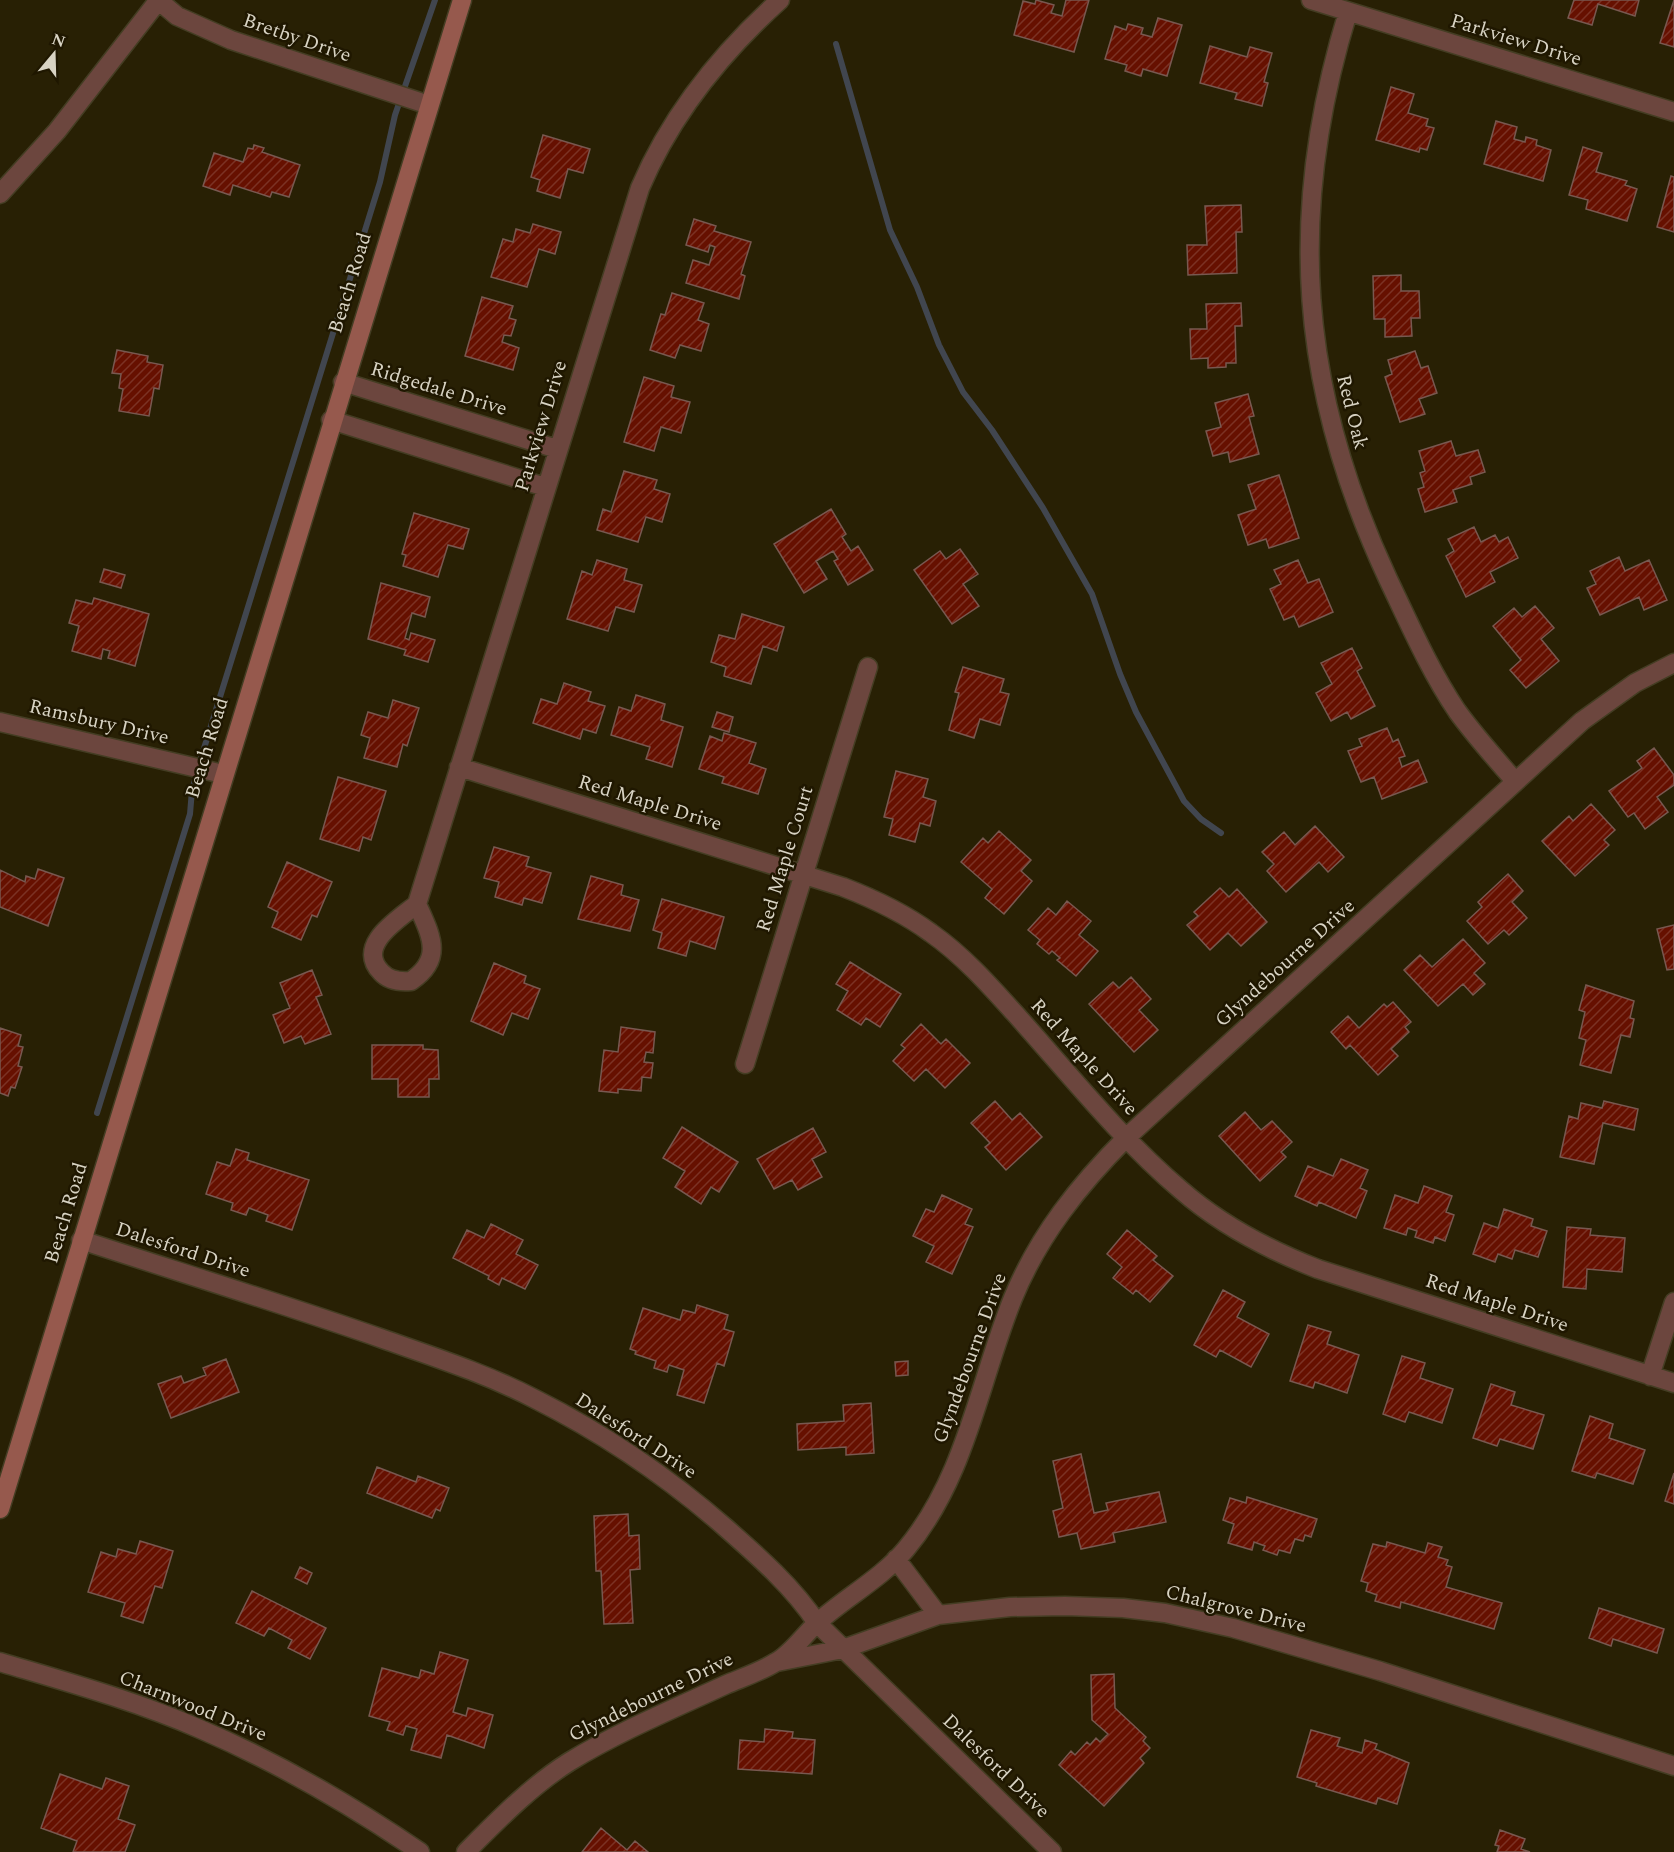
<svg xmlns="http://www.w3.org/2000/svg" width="1674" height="1852" viewBox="0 0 1674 1852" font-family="Spectral,serif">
<defs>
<pattern id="building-hatch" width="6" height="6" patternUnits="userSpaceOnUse" patternTransform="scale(1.5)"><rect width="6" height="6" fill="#661000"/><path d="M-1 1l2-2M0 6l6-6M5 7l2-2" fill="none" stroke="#7b3224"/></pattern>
</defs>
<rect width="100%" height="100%" fill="#282004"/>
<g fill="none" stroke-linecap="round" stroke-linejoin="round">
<path stroke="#41464f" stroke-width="6" d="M836 44 890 230 917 287 939 345 963 392 992 430 1043 508 1092 594 1120 674 1136 712 1184 801 1201 819 1221 833
M97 1113 190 814 192 790 201 758 380 182 395 115 435 0"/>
</g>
<path fill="url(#building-hatch)" stroke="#785850" stroke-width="1.5" d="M1036 0 1054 5 1051 13 1062 16 1066 0H1089L1074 52 1014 35 1023 1 1035 4Z
M1574 0H1639L1635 16 1598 4 1592 25 1568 18Z
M1674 0V47L1660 43Z
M1158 18 1182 25 1167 76 1143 69 1141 76 1125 71 1127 65 1105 59 1115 26 1126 30 1128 24 1143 28 1141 34 1152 37Z
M1210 46 1247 57 1250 47 1272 53 1264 82 1268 83 1262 106 1235 99 1237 93 1200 83Z
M1391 87 1414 94 1408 113 1428 119 1426 126 1434 128 1427 150 1420 148 1419 152 1376 140Z
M1496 121 1517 127 1514 139 1525 142 1526 137 1537 140 1536 145 1551 150 1543 181 1484 164Z
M543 135 590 149 583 173 568 169 560 198 537 191 540 180 531 177Z
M254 145 264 148 262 152 300 165 289 197 272 192 270 197 233 185 230 195 203 186 214 153 243 162 248 148 253 149Z
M1583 147 1602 153 1596 172 1627 181 1625 185 1637 189 1627 221 1586 209 1588 200 1569 195Z
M1671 176 1674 177V232L1657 227Z
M1241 205 1242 232H1236L1237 273 1188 275 1187 245H1207L1205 206Z
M694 219 716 226 714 231 751 242 741 274 745 276 739 299 686 283 693 260 709 265 715 247 710 245 708 252 686 245Z
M533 224 561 232 555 254 539 249 527 287 491 277 503 239 513 242 516 229 530 233Z
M1401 275V291H1419L1420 318H1411L1412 336 1385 337V319H1374L1373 276Z
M672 293 704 303 698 320 709 324 701 351 680 345 675 358 650 350 661 314 665 315Z
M482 297 513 306 509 318 516 320 511 336 504 335 502 342 519 348 513 370 465 356Z
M1241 303 1242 326H1235L1236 363H1226V367L1208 368V358L1191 359 1190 329H1207L1206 304Z
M117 350 148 356 147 362 163 365 159 389 154 388 149 416 119 411 123 389 119 388 121 374 112 373Z
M1415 351 1421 368 1428 366 1437 393 1419 399 1425 414 1400 422 1385 377 1392 374 1388 360Z
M644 377 674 386 671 397 690 402 681 433 661 427 654 451 624 442Z
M1248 394 1254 416 1249 417 1259 454 1230 462 1228 452 1213 456 1206 431 1221 427 1215 403Z
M1451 441 1456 456 1478 450 1485 472 1470 477 1472 484 1453 490 1457 502 1425 512 1418 489 1424 487 1420 473 1425 471 1419 451Z
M624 471 657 480 654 489 670 494 662 522 646 517 638 542 597 530 603 509 611 512Z
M1279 475 1299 538 1269 548 1266 539 1248 545 1238 515 1256 509 1248 485Z
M831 509 846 534 842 537 851 551 858 546 873 570 848 585 834 561 838 559 833 551 816 561 827 579 804 593 774 544Z
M414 513 469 529 463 549 448 545 438 577 403 566 406 555 402 554Z
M1474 527 1481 542 1495 535 1499 542 1508 537 1518 558 1490 572 1495 582 1466 597 1446 556 1454 551 1448 539Z
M960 549 978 574 963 584 979 606 952 624 914 570 940 551 946 559Z
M1619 557 1625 571 1649 560 1667 600 1644 610 1639 597 1600 615 1587 588 1596 584 1590 571Z
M597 560 627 569 624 580 642 585 634 612 616 607 608 631 567 619 582 571 592 575Z
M1298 560 1308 583 1319 579 1333 612 1299 627 1294 616 1284 620 1270 589 1281 584 1274 570Z
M104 569 125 575 121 588 100 582Z
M381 583 430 597 425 617 412 613 405 638 409 640 411 633 435 640 428 662 404 655 406 650 368 639Z
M94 598 149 614 135 666 108 658 110 651 103 649 101 659 72 651 79 626 69 623 76 600 92 604Z
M1535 606 1554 628 1541 639 1559 661 1526 688 1510 670 1521 660 1493 626 1514 608 1522 617Z
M742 614 784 627 777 651 763 646 751 684 724 676 726 667 711 662 719 635 735 639Z
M1352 648 1362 668 1357 671 1375 706 1351 719 1347 712 1331 721 1316 693 1332 684 1321 663Z
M963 667 1004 679 1000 692 1009 694 1000 725 980 719 974 738 949 730 959 693 955 692Z
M564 683 591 692 588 701 605 706 596 733 583 729 580 739 533 723 541 699 557 704Z
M636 695 665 704 661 720 683 727 672 767 646 759 650 747 611 735 619 707 631 711Z
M393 700 419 708 407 746 403 744 397 767 364 758 370 738 361 735 368 712 388 718Z
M717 712 733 717 729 732 712 727Z
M1387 728 1393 742 1398 739 1405 756 1399 758 1402 767 1418 760 1427 782 1382 799 1374 777 1361 782 1348 751 1362 746 1359 739Z
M724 733 756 743 749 763 766 769 758 794 722 783 724 777 699 769 710 736 722 741Z
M1654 748 1674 775V785L1657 797 1668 812 1645 829 1634 813 1628 817 1609 791 1642 768 1637 761Z
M896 771 928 779 923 797 936 801 930 826 920 823 915 842 889 835 893 819 884 817Z
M338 777 386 791 371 840 363 837 359 851 320 839Z
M1591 804 1615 830 1604 840 1609 845 1575 876 1542 841 1569 816 1573 821Z
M1315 826 1344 857 1328 872 1319 862 1286 892 1267 871 1274 864 1262 852 1284 832 1295 845Z
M999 831 1031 860 1021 871 1032 881 1004 914 985 898 992 889 961 862 983 838 988 843Z
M494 847 529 857 526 866 551 873 542 903 524 898 522 905 495 897 499 882 484 878Z
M287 862 332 882 317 917 312 915 301 940 272 927 278 912 268 907Z
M38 869 64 878 48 926 0 907V870L25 882 26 876 35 879Z
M1508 874 1523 891 1512 902 1527 918 1509 935 1504 930 1488 944 1467 921 1482 907 1478 902Z
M591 876 623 885 621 895 639 900 630 931 578 919Z
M1220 888 1229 897 1237 889 1267 922 1241 946 1228 933 1210 950 1187 925 1198 916 1194 912Z
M662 899 724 917 715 949 690 941 686 956 658 948 662 933 653 930Z
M1067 901 1091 921 1079 935 1098 951 1076 976 1057 960 1060 958 1052 951 1049 954 1037 944 1040 940 1028 930 1048 908 1056 915Z
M1674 925V969L1667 970 1657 929Z
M1463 939 1485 963 1474 973 1485 984 1473 995 1463 984 1438 1006 1404 970 1420 955 1432 967Z
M850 962 901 994 880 1027 866 1018 861 1025 837 1010 848 991 836 984Z
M494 963 526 976 524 983 540 989 528 1019 512 1013 503 1035 471 1021Z
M312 970 322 995 316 997 331 1034 305 1044 301 1036 284 1043 273 1015 290 1008 280 983Z
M1131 977 1151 999 1139 1010 1158 1030 1134 1052 1089 1004 1113 982 1119 988Z
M1586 985 1634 1001 1630 1018 1634 1019 1630 1037 1621 1035 1611 1073 1580 1065 1586 1040 1579 1038 1585 1012 1579 1010Z
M1393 1002 1411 1022 1405 1027 1409 1032 1391 1049 1398 1056 1378 1075 1350 1045 1346 1049 1331 1032 1348 1016 1359 1028 1384 1004 1387 1007Z
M921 1024 941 1044 946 1039 970 1063 945 1088 926 1069 914 1081 893 1061 905 1048 901 1045Z
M621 1027 655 1032 653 1053 646 1052 644 1062 653 1063 651 1078 642 1077 641 1091 618 1089V1093L599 1091 604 1050 618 1052Z
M0 1028 21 1035 18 1046 23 1047 18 1066 22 1067 15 1088 11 1087 8 1096 0 1093Z
M372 1045H423V1049L438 1050 439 1079H429V1097H398V1079H372Z
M995 1101 1012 1120 1020 1113 1042 1137 1006 1170 985 1147 990 1143 971 1123Z
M1604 1101 1638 1109 1634 1130 1603 1123 1594 1164 1560 1157 1569 1116 1578 1119 1581 1103 1602 1108Z
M1245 1112 1261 1130 1272 1121 1292 1142 1281 1152 1286 1157 1260 1181 1219 1136Z
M682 1127 738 1162 719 1192 711 1187 701 1204 675 1187 685 1171 663 1158Z
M813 1128 826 1152 812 1159 822 1177 798 1190 792 1180 774 1189 757 1159Z
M236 1149 249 1153 247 1160 309 1180 292 1230 266 1221 268 1215 249 1208 246 1215 231 1210 233 1203 206 1194 217 1162 230 1166Z
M1341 1159 1368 1170 1360 1188 1367 1191 1356 1218 1319 1202 1317 1206 1295 1196 1308 1166 1333 1176Z
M1424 1186 1452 1196 1446 1212 1454 1215 1445 1241 1435 1237 1433 1243 1415 1237 1417 1231 1408 1228 1406 1235 1384 1228 1395 1195 1418 1203Z
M942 1195 972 1209 965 1224 973 1227 952 1274 926 1262 934 1246 913 1236 926 1209 934 1212Z
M1504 1209 1533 1219 1531 1226 1547 1231 1538 1257 1515 1250 1512 1259 1498 1254 1495 1262 1473 1254 1484 1223 1498 1228Z
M491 1224 523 1240 516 1254 538 1265 525 1289 502 1278 499 1285 488 1279 489 1276 453 1258 467 1230 484 1238Z
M1567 1227 1591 1229 1590 1235 1625 1238 1622 1272 1587 1269 1586 1289 1563 1287Z
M1127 1230 1157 1256 1153 1260 1173 1276 1150 1302 1136 1290 1133 1294 1113 1278 1122 1267 1107 1254Z
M1223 1290 1245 1302 1237 1317 1269 1334 1251 1367 1220 1350 1216 1357 1194 1345Z
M697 1305 728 1315 724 1329 734 1332 724 1366 717 1363 704 1403 677 1395 684 1370 669 1365 667 1372 654 1368 656 1361 635 1354 636 1351 630 1349 643 1308 680 1320 683 1310 695 1313Z
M1308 1325 1331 1332 1327 1344 1359 1355 1347 1393 1315 1382 1313 1388 1290 1381Z
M1402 1356 1425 1363 1420 1378 1453 1389 1442 1423 1409 1412 1405 1422 1383 1414Z
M226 1359 239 1392 171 1418 158 1384 181 1376 184 1383 206 1375 203 1368Z
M908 1361V1375L896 1376 895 1362Z
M1491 1384 1515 1392 1511 1405 1544 1415 1533 1449 1500 1439 1497 1446 1473 1438Z
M871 1403 874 1453 846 1455V1447L798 1450 797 1424 844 1421 843 1405Z
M1590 1416 1613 1424 1609 1438 1645 1450 1633 1484 1597 1473 1595 1478 1572 1471Z
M1081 1454 1094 1513 1108 1510 1106 1503 1159 1492 1166 1522 1113 1533 1115 1542 1081 1549 1077 1533 1059 1537 1053 1511 1063 1508 1053 1461Z
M377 1467 416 1482 418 1476 449 1488 440 1511 436 1509 432 1518 367 1493Z
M1674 1473V1504L1665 1501Z
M1247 1497 1317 1519 1311 1537 1305 1535 1303 1541 1295 1539 1290 1553 1279 1550 1277 1555 1263 1550 1265 1546 1254 1542 1252 1550 1228 1543 1234 1524 1223 1520 1230 1498 1246 1503Z
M628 1514 629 1536 639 1535 640 1569 630 1570 633 1623 604 1624 601 1571H596L594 1516Z
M140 1541 173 1551 162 1588 155 1586 143 1623 121 1616 125 1603 88 1592 101 1552 116 1557 118 1549 136 1554Z
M1387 1542 1425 1553 1428 1543 1442 1547 1438 1557 1448 1560 1446 1565 1452 1567 1446 1587 1502 1603 1494 1629 1401 1602 1400 1608 1375 1601 1377 1595 1366 1591 1368 1583 1361 1581 1373 1544 1386 1547Z
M300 1567 312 1573 307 1584 295 1578Z
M252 1591 326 1628 310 1659 288 1648 292 1640 269 1628 264 1636 236 1623Z
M1599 1608 1664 1629 1657 1653 1613 1639 1611 1646 1589 1638Z
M440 1652 468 1660 453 1712 466 1716 468 1708 493 1715 484 1748 447 1735 441 1758 411 1750 417 1729 406 1726 403 1735 387 1730 390 1722 369 1716 382 1668 419 1678 421 1670 434 1674Z
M1114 1674 1115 1708 1146 1737 1143 1741 1150 1748 1140 1758 1144 1763 1104 1806 1059 1765 1071 1751 1075 1755 1087 1742 1090 1745 1096 1738 1100 1742 1108 1734 1092 1720 1091 1675Z
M765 1729 793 1732 792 1738 815 1740 812 1774 738 1769 740 1740 764 1742Z
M1311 1730 1340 1738 1337 1746 1362 1753 1365 1740 1377 1744 1375 1749 1409 1763 1397 1804 1378 1798 1376 1804 1316 1786 1317 1783 1297 1777Z
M60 1774 102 1789 106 1778 129 1786 118 1819 135 1825 125 1852H73L77 1841 41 1828Z
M601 1828 627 1850 635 1841 648 1852H582Z
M1500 1830 1525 1839 1521 1849 1530 1852H1497L1499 1846 1495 1845Z"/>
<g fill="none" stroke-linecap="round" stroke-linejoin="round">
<g stroke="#443d23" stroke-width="21">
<path id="street" d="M158 0 177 16 231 40 429 105
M1311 0 1674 112
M1348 12C1286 213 1299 388 1388 579 1409 623 1430 671 1457 711 1475 736 1495 758 1515 781
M0 194 57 131 158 1
M343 382 557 449
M331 420 545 487
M0 722 223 774
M459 767 843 887C874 899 904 913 931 933 964 956 992 988 1019 1018 1071 1076 1121 1139 1181 1190 1221 1225 1269 1250 1318 1269L1674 1383
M417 904C430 934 445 958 411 981 400 982 389 981 381 972 355 945 399 919 417 904L640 188C671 115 721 53 780 0
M745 1064 868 667
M81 1240C182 1273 283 1304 383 1339 434 1357 487 1374 535 1399 603 1433 669 1478 726 1528 759 1557 793 1587 817 1623L1052 1852
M1650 1376 1674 1302
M896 1559 938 1615
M0 1662C67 1682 136 1701 200 1729 277 1762 351 1805 420 1852
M777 1662 843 1649 938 1615 1010 1607 1065 1606 1123 1608 1165 1613 1233 1628 1380 1671 1674 1766
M466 1852C498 1820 531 1786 569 1762 618 1732 673 1709 725 1685 741 1678 760 1672 776 1662 791 1654 803 1636 816 1624 844 1598 881 1579 906 1549 966 1477 979 1382 1013 1298 1039 1235 1079 1185 1127 1137L1582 721 1635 683 1674 663"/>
</g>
<g stroke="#443d23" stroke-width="21">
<path id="secondary" d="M0 1509 462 0"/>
</g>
<use href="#street" stroke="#6c463e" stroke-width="18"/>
<use href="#secondary" stroke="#96594d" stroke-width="18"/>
</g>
<g text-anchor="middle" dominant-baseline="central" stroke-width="5" stroke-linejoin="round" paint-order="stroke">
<g font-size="20" fill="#d8d3c3" stroke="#1f1700">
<text transform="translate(297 38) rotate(19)">Bretby Drive</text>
<text transform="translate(1516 40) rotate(17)">Parkview Drive</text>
<text transform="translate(350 283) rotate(-73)">Beach Road</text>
<text transform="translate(439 389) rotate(17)">Ridgedale Drive</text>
<text transform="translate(1352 412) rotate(76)">Red Oak</text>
<text transform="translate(541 426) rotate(-73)">Parkview Drive</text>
<text transform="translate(99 722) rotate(13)">Ramsbury Drive</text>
<text transform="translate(207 748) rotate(-73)">Beach Road</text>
<text transform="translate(650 803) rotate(17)">Red Maple Drive</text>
<text transform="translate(785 859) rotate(-73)">Red Maple Court</text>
<text transform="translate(1285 963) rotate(-42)">Glyndebourne Drive</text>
<text transform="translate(1084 1057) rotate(48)">Red Maple Drive</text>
<text transform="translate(66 1213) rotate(-73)">Beach Road</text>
<text transform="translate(183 1250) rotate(18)">Dalesford Drive</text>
<text transform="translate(1497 1303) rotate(18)">Red Maple Drive</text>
<text transform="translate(970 1358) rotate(-70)">Glyndebourne Drive</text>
<text transform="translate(636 1436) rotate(33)">Dalesford Drive</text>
<text transform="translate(1236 1609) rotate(14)">Chalgrove Drive</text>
<text transform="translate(651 1697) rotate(-26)">Glyndebourne Drive</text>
<text transform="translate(193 1706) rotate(22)">Charnwood Drive</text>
<text transform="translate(996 1766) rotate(44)">Dalesford Drive</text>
</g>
</g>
<g transform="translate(54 54) rotate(19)" stroke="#1f1700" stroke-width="4.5" paint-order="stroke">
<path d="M0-4.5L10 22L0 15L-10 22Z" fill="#d8d3c3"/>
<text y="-9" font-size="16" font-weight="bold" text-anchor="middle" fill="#d8d3c3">N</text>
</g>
</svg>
